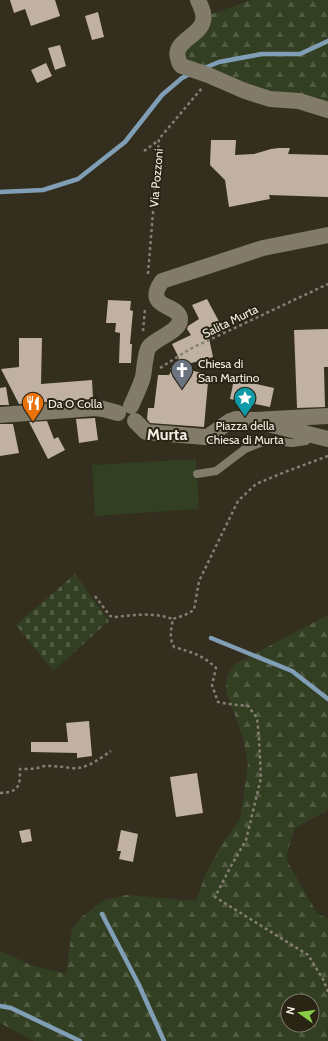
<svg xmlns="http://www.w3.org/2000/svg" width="328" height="1041" viewBox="0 0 328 1041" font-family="Cabin,sans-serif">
<defs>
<pattern id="forest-firs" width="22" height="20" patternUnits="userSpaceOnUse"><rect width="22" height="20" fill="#333f22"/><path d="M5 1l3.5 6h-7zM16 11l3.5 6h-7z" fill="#515b42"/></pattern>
<pattern id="cemetery-stones" width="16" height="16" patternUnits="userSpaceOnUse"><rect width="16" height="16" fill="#333f22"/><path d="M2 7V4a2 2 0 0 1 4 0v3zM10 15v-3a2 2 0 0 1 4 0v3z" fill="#515b42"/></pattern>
</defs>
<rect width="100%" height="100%" fill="#342e1f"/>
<path fill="#333f22" d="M196 459 199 509 95 516 92 465Z"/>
<path fill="url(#forest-firs)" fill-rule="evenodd" d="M251 0H328V103L273 93 185 59V53L209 15Z
M328 616V810L295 828 287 853V861L317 913 328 919V1026L327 1028 328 1041H34L0 1023V951L31 965 66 974 72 929 80 918 104 900 126 895 196 901 206 873 222 844 240 819 248 764 243 738 226 691 227 676 235 664 322 618ZM288 1001H312V1025H288Z"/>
<path fill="url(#cemetery-stones)" d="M75 574 109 621 53 671 16 625Z"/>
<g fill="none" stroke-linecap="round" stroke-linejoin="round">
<path stroke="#819eb7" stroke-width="4.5" d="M202 69 219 62 262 54H300L328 41
M0 192 43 190 78 179 125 142 162 95 182 78 192 73
M211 638 292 671 328 699
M102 914 139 985 164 1041
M0 1006 11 1008 80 1041"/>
</g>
<path fill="#c0b1a2" d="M10 0H55L60 16 31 26 25 9 14 13Z
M98 12 104 37 92 40 85 16Z
M60 45 66 66 55 70 48 48Z
M46 63 52 76 37 83 31 70Z
M211 140H236L235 155 254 154 271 149 279 148H290L288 154 328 155V197L269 195 270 199 229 207 225 180 210 165Z
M207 299 224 331 209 338 213 357 177 367 206 374 208 382 204 427 150 423 147 419 148 408H154L158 375H169L172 369H170L179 358 172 344 191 335 187 329 188 326 199 319 192 305Z
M108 300 131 301 130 310 133 311 130 344H132L131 363H119L120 333 115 332 116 323H106Z
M328 329V367H324L325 407 297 408 294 330Z
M19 338H42L41 384 92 380 93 399 19 404 1 369 19 367Z
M234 379 274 388 270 407 230 399Z
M6 387 9 405H0V388Z
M95 418 98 440 79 443 76 419Z
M47 421 54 439 58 437 65 450 48 459 29 422Z
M0 424H13L19 453 0 456Z
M89 721 92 756 77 758V753L31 752V742H68L66 723Z
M197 773 203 813 176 817 170 777Z
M30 829 32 841 22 843 19 831Z
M121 830 138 834 133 862 119 859 121 851H117Z"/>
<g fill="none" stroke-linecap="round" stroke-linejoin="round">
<path stroke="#857f73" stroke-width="2.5" stroke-dasharray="3 3" stroke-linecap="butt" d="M144 151 159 140
M148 274 159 139 202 88
M143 331 145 309
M160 368 190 349 328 284
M328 456 285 472 256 484 238 501 199 581 194 610 185 615 173 619C171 629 169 638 174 647 191 652 203 655 216 668L212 685 218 702 228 704 248 706 257 718 259 738 261 778 246 840 231 866 215 897 308 955 323 979 328 992
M95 596 110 616 115 617C135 615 153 612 173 619
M0 793C19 792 20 787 20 769 25 769 31 769 36 768 40 768 44 765 49 766 56 766 63 767 71 768 86 770 99 759 111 751"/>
<path stroke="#827b69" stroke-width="8" d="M197 474 216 471 245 449 268 440 292 443 306 441 310 435"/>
<path stroke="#827b69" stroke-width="16" d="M198 0C201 7 205 14 203 21 200 36 173 41 178 58 179 62 179 64 182 66L208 75 245 91 270 99 299 101 328 110
M131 406C135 397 139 389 142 380 144 375 144 368 145 362 146 358 146 351 149 347 156 338 179 332 180 320 181 303 142 310 162 281L263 248 328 235
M0 415 95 408 103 409 118 413
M135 421 146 432 205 437 209 436 230 421 236 419 254 420 328 416
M268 424 328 439"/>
</g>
<defs>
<g id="church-pin" transform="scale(1.15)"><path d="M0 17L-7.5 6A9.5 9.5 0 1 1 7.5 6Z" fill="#6b7280" stroke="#2a2415"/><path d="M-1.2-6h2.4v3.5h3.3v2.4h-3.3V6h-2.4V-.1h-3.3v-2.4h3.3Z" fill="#fff"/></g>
<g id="sight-pin" transform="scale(1.15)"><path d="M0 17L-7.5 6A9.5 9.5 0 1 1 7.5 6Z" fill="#0f9aa8" stroke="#2a2415"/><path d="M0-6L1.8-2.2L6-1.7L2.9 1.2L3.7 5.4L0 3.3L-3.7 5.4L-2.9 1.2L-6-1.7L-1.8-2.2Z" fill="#fff"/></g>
<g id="restaurant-pin" transform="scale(1.15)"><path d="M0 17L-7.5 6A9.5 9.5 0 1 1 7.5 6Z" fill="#e8710a" stroke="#2a2415"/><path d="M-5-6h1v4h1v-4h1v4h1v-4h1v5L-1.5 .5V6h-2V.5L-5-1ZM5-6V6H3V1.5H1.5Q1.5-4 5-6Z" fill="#fff"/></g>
</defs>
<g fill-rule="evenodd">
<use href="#church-pin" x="182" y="370"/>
<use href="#sight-pin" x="245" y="398"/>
<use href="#restaurant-pin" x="33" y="403"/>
</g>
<g text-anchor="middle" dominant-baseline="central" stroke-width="4" stroke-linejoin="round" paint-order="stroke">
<g font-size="12" fill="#f3efe6" stroke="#2a2415">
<text transform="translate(156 178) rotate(-85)">Via Pozzoni</text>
<text transform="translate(230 321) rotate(-26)">Salita Murta</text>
</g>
<g font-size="12" fill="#f3efe6" stroke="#2a2415" text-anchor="start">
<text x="198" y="363">Chiesa di<tspan x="198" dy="14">San Martino</tspan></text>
<text x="48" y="403">Da O Colla</text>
<text x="245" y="425" text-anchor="middle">Piazza della<tspan x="245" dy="14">Chiesa di Murta</tspan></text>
</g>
<g font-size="16" font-weight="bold" fill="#f3efe6" stroke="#2a2415">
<text x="167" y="434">Murta</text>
</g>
</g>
<g transform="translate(300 1013) rotate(284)"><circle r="19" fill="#2a2415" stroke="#7a7569"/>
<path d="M0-3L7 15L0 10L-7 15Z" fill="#8ace47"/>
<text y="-6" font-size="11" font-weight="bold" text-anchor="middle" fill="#f3efe6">N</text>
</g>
</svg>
